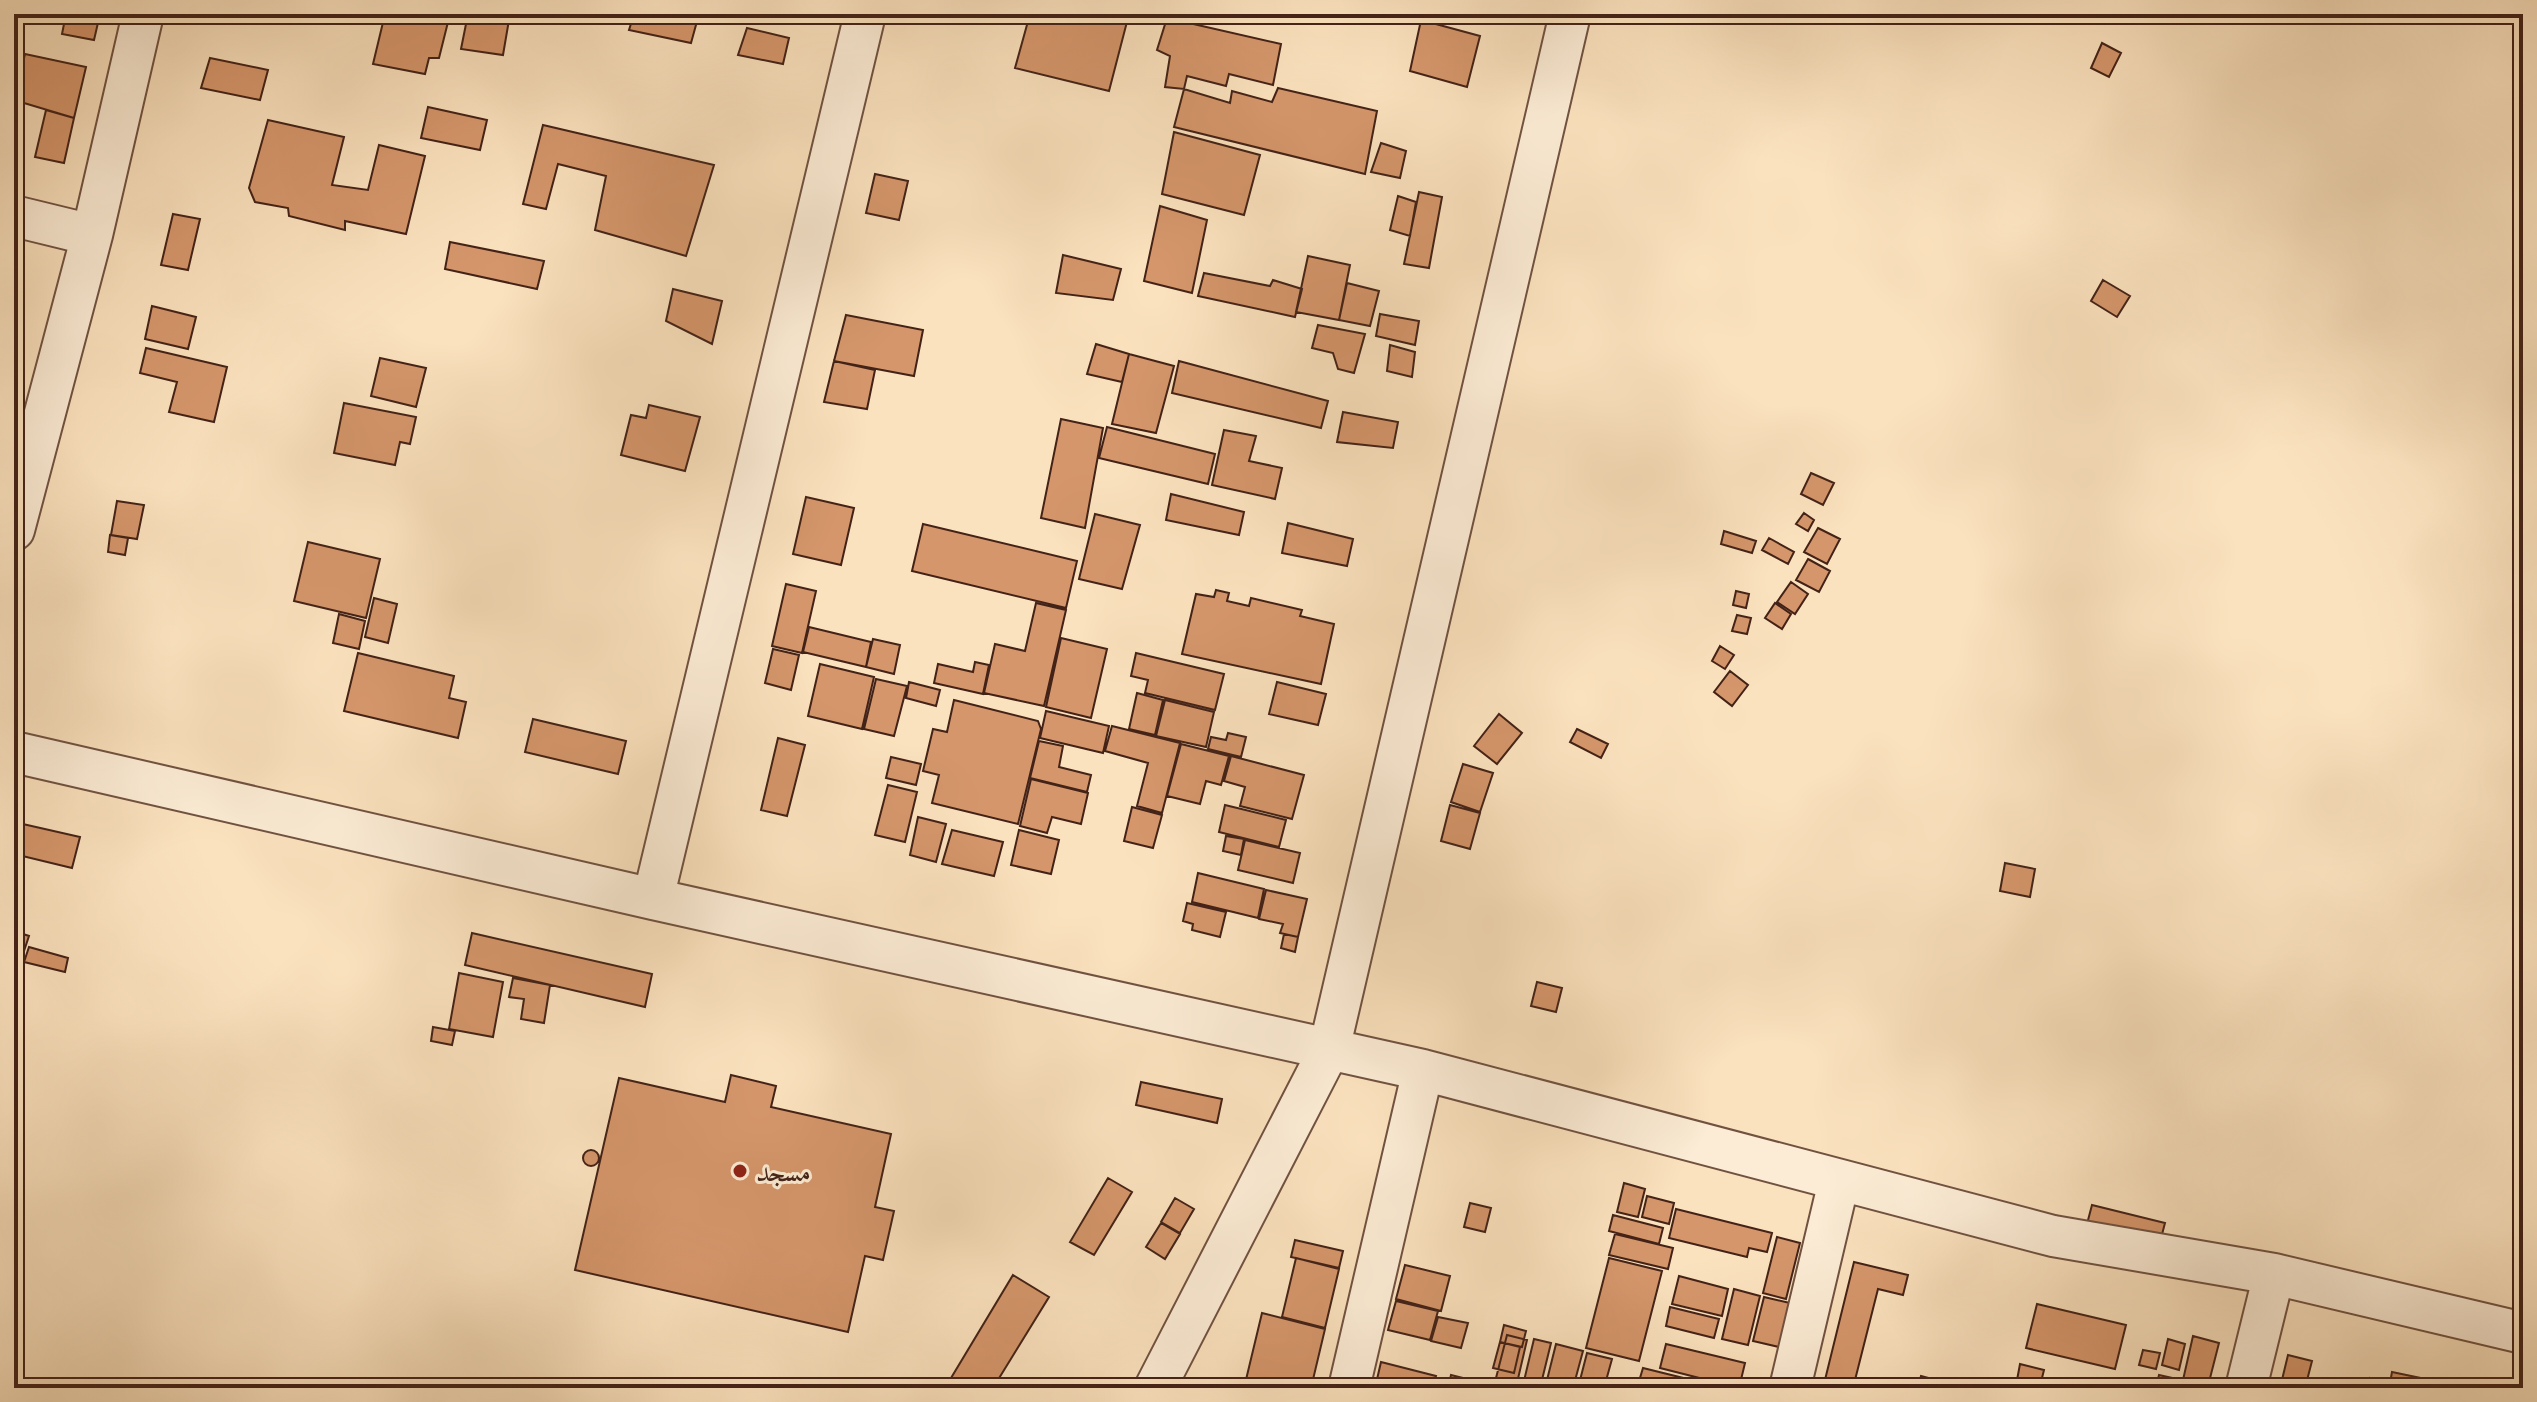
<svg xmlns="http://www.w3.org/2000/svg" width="2537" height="1402" viewBox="0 0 2537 1402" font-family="'EB Garamond',Amiri,serif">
<rect width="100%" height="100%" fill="#fbe2be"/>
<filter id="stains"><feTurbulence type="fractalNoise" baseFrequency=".0025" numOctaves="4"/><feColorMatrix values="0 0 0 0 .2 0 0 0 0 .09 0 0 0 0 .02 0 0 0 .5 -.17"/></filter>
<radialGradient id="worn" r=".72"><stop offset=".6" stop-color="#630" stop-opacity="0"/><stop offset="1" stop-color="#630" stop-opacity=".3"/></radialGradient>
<path fill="#d5966b" stroke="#432217" stroke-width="2" d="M66 14H100L94 40 62 34Z
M385 14H450L439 58H429L425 74 373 64Z
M468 14H510L503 55 461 49Z
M634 14H699L691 43 629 30Z
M1030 14H1129L1109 91 1015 68Z
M1167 18 1281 44 1273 85 1229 74 1226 86 1187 76 1184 89 1165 87 1170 56 1157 50Z
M1421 20 1480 36 1467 87 1410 71Z
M747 28 789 38 783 64 738 55Z
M2102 43 2121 53 2109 77 2091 68Z
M25 54 86 67 74 118 14 100Z
M210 58 268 70 260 100 201 88Z
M1278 88 1377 111 1365 174 1174 127 1184 89 1230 103 1232 91 1272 102Z
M428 107 487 120 480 150 421 138Z
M46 110 74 118 64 163 35 157Z
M268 120 344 137 332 185 368 190 379 145 425 156 406 234 345 221V230L289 216 288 208 255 202 249 188Z
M543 125 714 165 686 256 595 230 606 176 558 164 546 209 523 204Z
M1174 132 1260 155 1244 215 1162 194Z
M1381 143 1406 151 1400 178 1371 172Z
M875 174 908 181 899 220 866 213Z
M1419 192 1442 197 1429 268 1404 264Z
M1398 196 1416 202 1410 236 1390 230Z
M1160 206 1207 220 1192 293 1144 281Z
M173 214 200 219 188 270 161 265Z
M450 242 544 261 537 289 445 269Z
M1063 255 1121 269 1113 300 1056 293Z
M1308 256 1350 265 1339 320 1296 312Z
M1204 273 1270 286 1273 280 1302 289 1295 317 1198 296Z
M2103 280 2130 296 2117 317 2091 301Z
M1347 283 1379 291 1370 326 1339 320Z
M673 289 722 301 712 344 666 321Z
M152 306 196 317 188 349 145 339Z
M1380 314 1419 321 1415 345 1376 336Z
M846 315 923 330 914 376 834 361Z
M1318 325 1365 334 1354 373 1338 369 1333 353 1312 348Z
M1096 344 1129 354 1122 382 1087 374Z
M1390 345 1415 352 1412 377 1387 371Z
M146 348 227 367 214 422 169 412 177 382 140 373Z
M1129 354 1174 366 1156 433 1112 424Z
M380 358 426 368 416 407 371 396Z
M834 361 875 370 867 409 824 402Z
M1179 361 1328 401 1321 428 1172 393Z
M344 403 416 417 410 444 400 442 395 465 334 453Z
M649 405 700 417 685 471 621 455 631 415 646 418Z
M1343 412 1398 422 1393 448 1337 442Z
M1061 419 1103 428 1085 528 1041 518Z
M1107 427 1215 454 1208 484 1099 458Z
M1224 430 1256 436 1249 461 1282 468 1275 499 1212 485Z
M1811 473 1834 483 1823 505 1801 494Z
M1171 494 1244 512 1239 535 1166 520Z
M806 497 854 508 841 565 793 554Z
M117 501 144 505 137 539 111 535Z
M1804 513 1814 520 1808 531 1796 524Z
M1095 514 1140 525 1122 589 1079 579Z
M1288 523 1353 539 1347 566 1282 553Z
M923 524 1077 561 1066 608 912 571Z
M1818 528 1840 539 1827 564 1804 552Z
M1724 531 1756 541 1752 553 1721 544Z
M110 535 128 538 125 555 108 552Z
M1769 538 1794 552 1788 564 1762 550Z
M308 542 380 559 366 618 294 601Z
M1808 559 1830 571 1819 592 1796 580Z
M1791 582 1808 594 1795 614 1777 602Z
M786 584 816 591 802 653 772 646Z
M1216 590 1229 593 1227 601 1249 606 1251 598 1302 610 1300 616 1334 624 1321 684 1182 654 1196 594 1214 597Z
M1736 591 1749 594 1746 608 1733 605Z
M374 598 397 604 388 643 365 637Z
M1036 603 1066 610 1044 706 984 693 995 644 1025 651Z
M1775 603 1791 614 1782 629 1765 618Z
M339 614 365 621 359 649 333 643Z
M1737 615 1751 618 1747 634 1732 631Z
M809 627 871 642 866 667 803 652Z
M1061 638 1107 649 1091 718 1046 707Z
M873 639 900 645 894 674 866 667Z
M1720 646 1734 655 1725 669 1712 661Z
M773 649 799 655 791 690 765 683Z
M358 653 454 676 449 698 466 702 458 738 344 711Z
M1136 653 1224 674 1215 710 1145 693 1148 680 1131 676Z
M975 662 989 665 983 694 934 683 938 664 973 672Z
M820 664 874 677 862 729 808 716Z
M1730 671 1748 685 1732 706 1714 692Z
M876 679 907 686 894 736 864 729Z
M909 682 940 690 936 706 906 698Z
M1277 682 1326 694 1318 725 1269 714Z
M1137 693 1163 700 1155 735 1129 729Z
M954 700 1038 721 1041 729 1018 824 932 803 939 775 923 771 933 729 947 732Z
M1165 700 1214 712 1206 747 1156 736Z
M1046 711 1109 726 1103 753 1040 738Z
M1499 714 1522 733 1497 764 1474 746Z
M533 719 626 741 618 774 525 752Z
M1112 726 1180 743 1162 813 1137 806 1148 763 1105 751Z
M1577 729 1608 744 1601 758 1570 742Z
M1228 733 1246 737 1241 757 1208 749 1211 737 1226 740Z
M778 738 805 745 787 816 761 810Z
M1039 741 1063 746 1059 767 1091 775 1087 792 1030 778Z
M1181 744 1229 756 1221 785 1206 781 1200 804 1167 796Z
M1231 756 1304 775 1292 819 1240 806 1245 787 1224 781Z
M891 757 921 764 916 785 886 778Z
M1463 764 1493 773 1480 812 1451 802Z
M1031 779 1088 793 1081 824 1052 817 1047 833 1020 826Z
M888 785 917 792 905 842 875 835Z
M1225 805 1286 820 1279 847 1219 832Z
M1450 805 1480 813 1470 849 1441 841Z
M1132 807 1162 815 1153 848 1124 841Z
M918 817 946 824 936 862 910 855Z
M14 822 80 837 72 868 14 854Z
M952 830 1003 842 994 876 942 864Z
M1019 830 1059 840 1051 874 1011 865Z
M1226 836 1244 839 1241 855 1223 851Z
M1245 840 1300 853 1293 883 1238 870Z
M2005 863 2035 869 2030 897 2000 891Z
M1198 873 1264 889 1258 918 1192 902Z
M1266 890 1307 899 1298 937 1280 933 1283 924 1259 919Z
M1187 903 1226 912 1220 937 1192 930 1193 924 1183 921Z
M14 931 29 936 22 957 14 955Z
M472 933 652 974 645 1007 465 965Z
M1284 934 1298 937 1295 952 1281 948Z
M29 947 68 958 65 972 24 962Z
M459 973 503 982 493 1037 449 1029Z
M513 978 550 985 544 1023 521 1019 524 999 509 997Z
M1537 982 1562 988 1556 1012 1531 1006Z
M433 1027 455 1031 452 1045 431 1041Z
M731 1075 776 1086 771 1107 891 1134 875 1207 894 1211 883 1260 865 1256 848 1332 575 1270 619 1078 725 1102Z
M1141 1082 1222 1099 1217 1123 1136 1105Z
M583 1158a8 8 0 1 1 16 0a8 8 0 1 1-16 0Z
M1108 1178 1132 1192 1094 1255 1070 1242Z
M1624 1183 1645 1189 1638 1217 1617 1212Z
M1647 1196 1674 1203 1669 1224 1642 1217Z
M1175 1198 1194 1209 1180 1233 1161 1222Z
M1470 1203 1491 1208 1485 1232 1464 1227Z
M2092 1205 2165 1223 2160 1242 2087 1224Z
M1676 1209 1772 1233 1767 1252 1749 1248 1747 1257 1669 1238Z
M1613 1215 1663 1228 1659 1244 1609 1231Z
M1161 1223 1180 1234 1165 1259 1146 1247Z
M1615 1234 1673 1248 1668 1269 1609 1255Z
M1777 1237 1800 1243 1786 1299 1763 1293Z
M1295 1240 1343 1251 1339 1268 1291 1257Z
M1296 1258 1339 1269 1325 1328 1282 1317Z
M1609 1258 1662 1271 1639 1361 1586 1348Z
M1854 1262 1908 1275 1903 1295 1878 1289 1853 1388H1823Z
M1405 1265 1450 1276 1441 1311 1396 1299Z
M1013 1275 1049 1297 993 1388H945Z
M1679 1276 1728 1289 1722 1316 1672 1304Z
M1734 1289 1760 1296 1748 1345 1722 1339Z
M1764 1297 1790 1303 1779 1347 1753 1341Z
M1396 1301 1438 1311 1430 1340 1388 1330Z
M2037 1304 2126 1325 2115 1369 2026 1348Z
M1670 1307 1719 1319 1714 1338 1666 1326Z
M1262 1313 1325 1329 1311 1388H1244Z
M1438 1317 1468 1323 1461 1348 1431 1341Z
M1504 1325 1526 1331 1522 1347 1500 1342Z
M1507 1335 1527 1340 1517 1383 1496 1378Z
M2193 1336 2219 1343 2208 1386 2183 1380Z
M1534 1339 1551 1343 1540 1388 1523 1385Z
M2168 1339 2185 1344 2179 1370 2162 1365Z
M1500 1342 1520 1347 1514 1373 1493 1368Z
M1556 1344 1583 1351 1573 1388H1545Z
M1666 1344 1745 1363 1739 1388 1660 1368Z
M2143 1350 2160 1353 2156 1369 2139 1365Z
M1587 1353 1612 1359 1604 1388H1578Z
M2288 1355 2312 1361 2305 1388 2281 1384Z
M1381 1362 1436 1376 1432 1388H1375Z
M2020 1364 2044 1370 2040 1386 2017 1380Z
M1643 1368 1724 1388H1637Z
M2392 1372 2421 1378 2419 1388H2367L2370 1378 2390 1383Z
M1451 1375 1479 1382 1478 1388H1448Z
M2159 1375 2177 1379 2175 1388H2156Z
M1921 1376 1951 1384 1950 1388H1918Z"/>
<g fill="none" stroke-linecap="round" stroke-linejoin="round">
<g stroke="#715241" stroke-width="44">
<path id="minor" d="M14 216 92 235
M14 530 92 235 143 14
M14 752 653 899 1423 1070 2053 1236 2274 1274 2523 1333
M653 899 865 14
M1155 1388 1329 1050 1570 14
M1349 1388 1423 1070
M1790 1388 1839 1181
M2246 1388 2274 1274"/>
</g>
<use href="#minor" stroke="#fcecd5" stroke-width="40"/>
</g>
<circle fill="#8f2418" stroke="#fcecd5" stroke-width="3" cx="740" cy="1171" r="8"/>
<g text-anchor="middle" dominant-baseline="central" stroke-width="6" stroke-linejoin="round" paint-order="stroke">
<g font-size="28" fill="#432217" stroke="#fcecd5" text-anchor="start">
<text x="756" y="1171">مسجد</text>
</g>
</g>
<rect width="2537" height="1402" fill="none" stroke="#fbe2be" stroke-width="48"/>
<rect x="16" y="16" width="2505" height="1370" fill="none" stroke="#432217" stroke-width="4"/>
<rect x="24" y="24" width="2489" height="1354" fill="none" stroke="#432217" stroke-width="2"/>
<rect width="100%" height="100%" filter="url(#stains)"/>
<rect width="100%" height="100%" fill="url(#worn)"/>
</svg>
